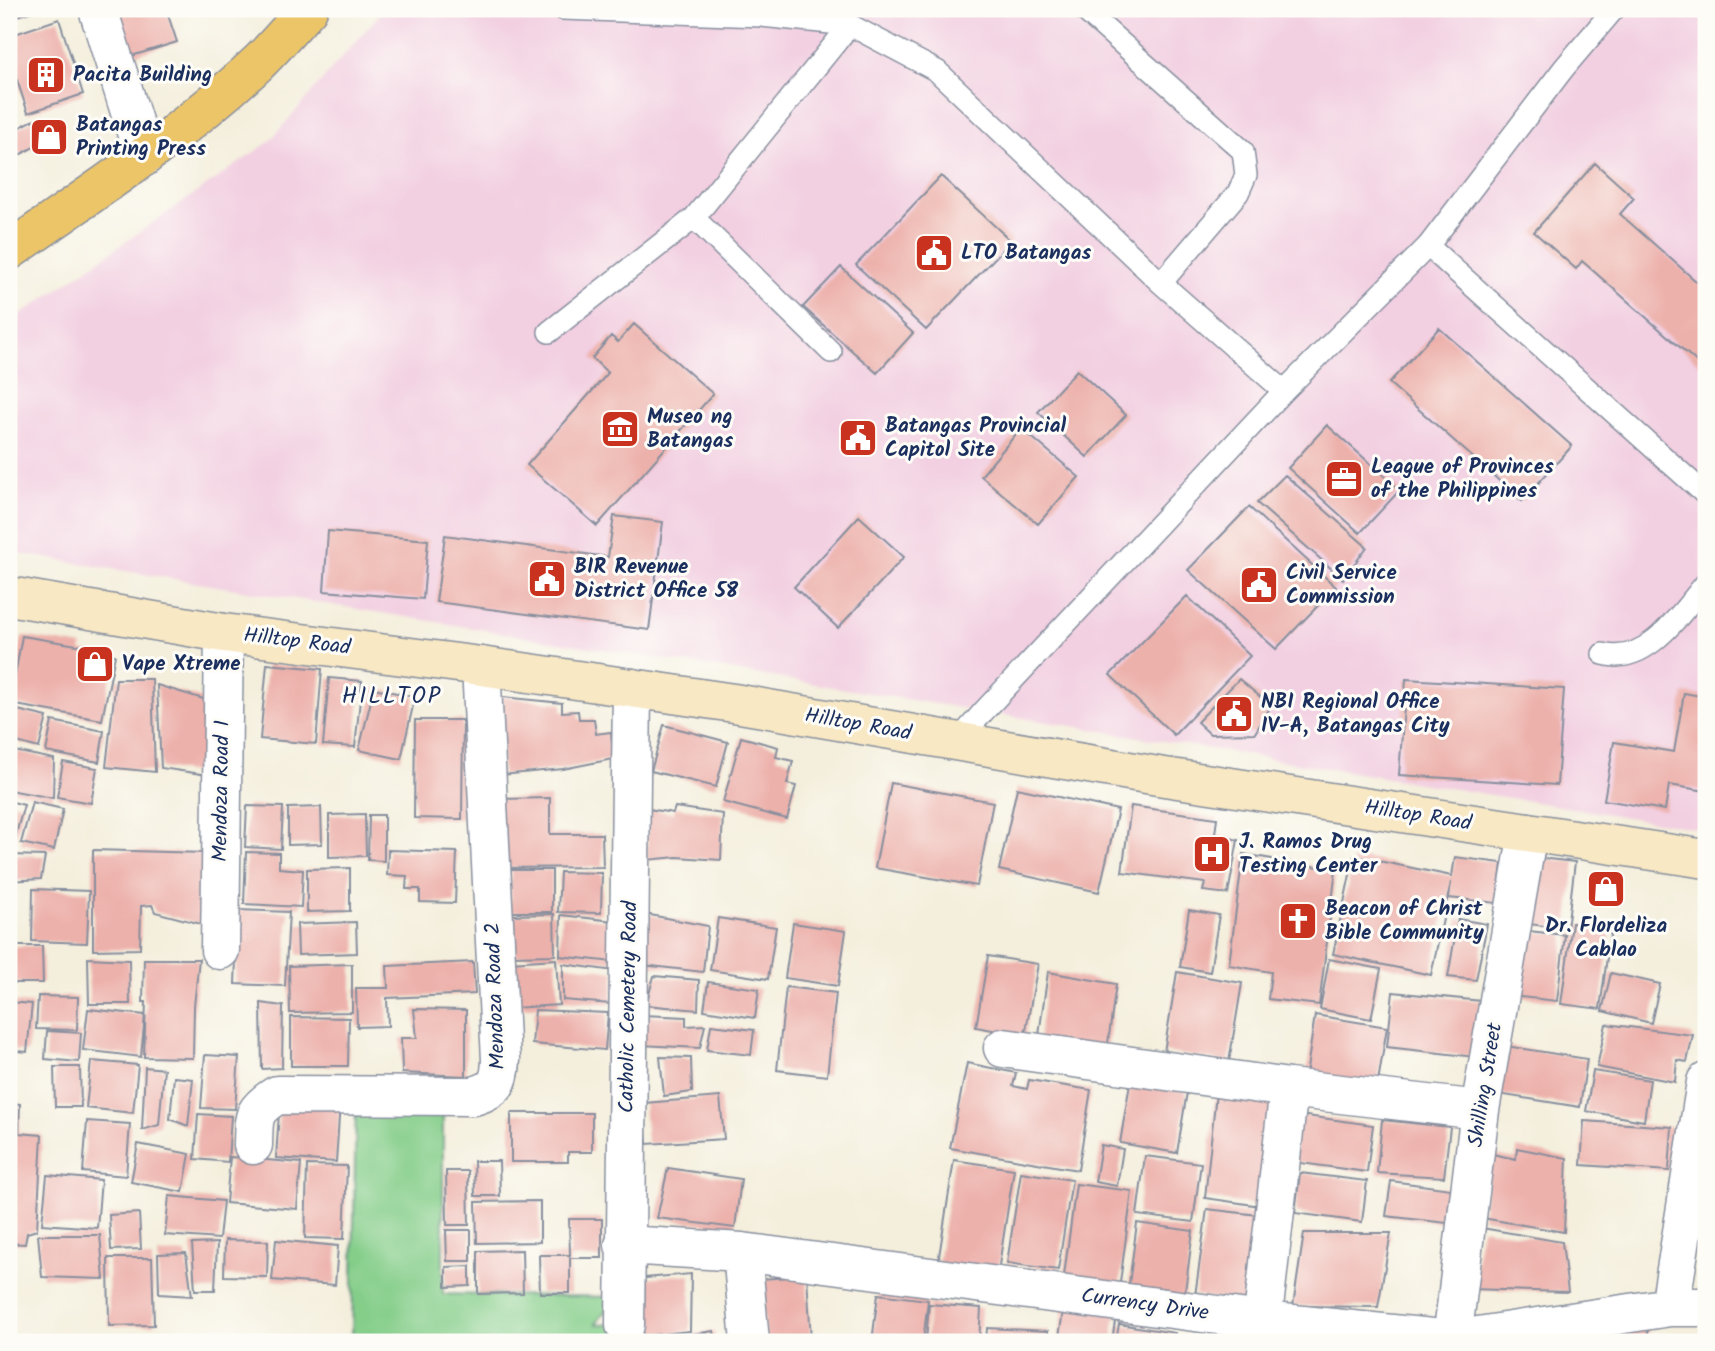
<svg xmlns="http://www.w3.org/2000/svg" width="1715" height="1351" viewBox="0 0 1715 1351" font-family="Kalam,sans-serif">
<rect width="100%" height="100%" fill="#fdfcf7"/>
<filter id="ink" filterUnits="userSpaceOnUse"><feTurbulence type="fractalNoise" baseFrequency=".0143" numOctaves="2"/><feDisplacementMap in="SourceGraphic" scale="14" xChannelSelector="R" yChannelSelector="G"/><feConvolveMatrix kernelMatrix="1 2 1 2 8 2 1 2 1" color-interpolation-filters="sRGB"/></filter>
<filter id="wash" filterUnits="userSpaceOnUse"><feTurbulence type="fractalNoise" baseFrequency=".00686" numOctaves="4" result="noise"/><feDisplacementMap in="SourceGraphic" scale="28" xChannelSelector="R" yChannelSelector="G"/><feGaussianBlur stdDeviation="1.57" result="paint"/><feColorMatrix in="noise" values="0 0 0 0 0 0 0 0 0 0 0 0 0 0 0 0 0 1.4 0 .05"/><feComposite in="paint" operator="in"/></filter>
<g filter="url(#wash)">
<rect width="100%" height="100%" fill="#f4efdd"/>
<path fill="#f2cfe1" d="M384 9H1706V830L9 552V323L269 142Z"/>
<path fill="#85ce8a" stroke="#507e74" stroke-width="2" d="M443 1096V1294L616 1297 596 1324 640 1327 642 1342H352L356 1098Z"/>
<g id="blocks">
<path fill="#edb1ab" d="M9 9H38L9 19Z
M110 9H166L177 42 125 58Z
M59 19 83 94 28 113 9 56V36Z
M37 118 48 139 12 159 9 153V133Z
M1595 163 1634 198 1620 214 1706 290V370L1582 261 1576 269 1534 232Z
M941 176 1011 241 926 330 856 265Z
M841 267 913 333 877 373 803 307Z
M634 324 713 394 597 526 527 465 608 373 592 358 611 336 618 342Z
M1439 328 1572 446 1522 501 1389 383Z
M1077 370 1126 415 1087 457 1038 412Z
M1327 425 1400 490 1360 533 1288 468Z
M1021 428 1079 477 1038 524 981 476Z
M1285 475 1367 547 1343 579 1257 503Z
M1249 507 1336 587 1276 649 1188 570Z
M614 516 663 522 649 630 436 602 445 535 608 557Z
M859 516 904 557 838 628 794 587Z
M328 531 428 540 423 599 324 591Z
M1187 596 1250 656 1174 735 1110 675Z
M22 636 83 646 81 651 115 655 102 720 10 704Z
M267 664 322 669 316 744 260 739Z
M329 678 362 681 355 747 323 745Z
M116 679H152L155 772 106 767Z
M1239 679 1271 706 1255 733 1210 734 1197 722Z
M1406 679 1564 689 1557 785 1399 775Z
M157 685 210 701 208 775 161 768Z
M374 688 415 697 401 759 359 750Z
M1684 693 1706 697V791L1669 785 1665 810 1604 800 1614 742 1674 752Z
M502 697 562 703V712L578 711 579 719H594L596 734 611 732 613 759 563 769 502 775Z
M9 708 47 717 39 748 9 740Z
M415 720H463L462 819 414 818Z
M52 721 104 731 99 762 46 752Z
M664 725 728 742 716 787 651 771Z
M741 737 778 747 776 757 793 761 787 784 796 786 787 819 723 802Z
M9 750 54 759 53 798 9 790Z
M63 762 97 768 91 803 57 797Z
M891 783 993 802 977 886 875 868Z
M1017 788 1118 810 1099 892 999 870Z
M550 798V834H602L603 867 495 868 494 799Z
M9 801 24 805 14 841 9 840Z
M32 802 63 809 54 850 21 843Z
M247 806 283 807 281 849 245 847Z
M1131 806 1217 818 1215 834 1238 840 1228 894 1203 891 1205 883 1122 872Z
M321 807 322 844 288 845V808Z
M675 807 723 814 721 860 677 857 647 860 648 809 673 813Z
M365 814 366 856 329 857V815Z
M369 815H384V861L368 860Z
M93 850 205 853 201 924 155 912 152 905 141 906 140 949 93 950Z
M388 850 457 852 455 903 420 902V889H406L407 876 387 875Z
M246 852 279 853V868L303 870 301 907 244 904Z
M1243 854 1336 870 1319 1005 1268 999 1271 972 1229 965Z
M9 855 45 856 41 879 9 881Z
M1354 856 1452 876 1455 857 1502 863 1497 903 1449 898 1451 882 1431 975 1333 954Z
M1530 857 1575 862 1567 929 1521 923Z
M350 868V911L307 912V869Z
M511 870H552V912H510Z
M560 872 602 873 601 913 558 912Z
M33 889 89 891 87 943 32 941Z
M238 910 289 912 285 986 235 984Z
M1189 910 1219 915 1210 972 1180 967Z
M554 914 555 955 510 956 509 915Z
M645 914 708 926 703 972 643 965Z
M561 915 613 921V962L560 956Z
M718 918 776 927 768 979 710 970Z
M1458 919 1487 924 1476 980 1448 977Z
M356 922 357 953 298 955 297 924Z
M793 923 846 931 838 986 785 978Z
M1572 923 1611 928 1600 1009 1561 1004Z
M1519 930 1565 935 1557 1001 1511 996Z
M9 946H42L43 983H9Z
M988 956 1038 964 1025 1036 976 1027Z
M88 958 129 960 130 1004H89Z
M144 959H199L194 1006 193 1058 144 1057 146 1002H143Z
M556 959 559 1005 513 1008 510 962Z
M1329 959 1381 969 1371 1019 1320 1009Z
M473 962 475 994 387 998 388 1026 357 1027 356 988H388L387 966Z
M352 964V1012L290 1013 289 966Z
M563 964 615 971 611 1004 563 1000Z
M1048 972 1116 984 1107 1051 1038 1042Z
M1177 972 1242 983 1229 1062 1164 1052Z
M1611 973 1660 984 1651 1023 1602 1011Z
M654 976 699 980 698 1010 646 1005Z
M708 982 759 989 755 1018 704 1010Z
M786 987 836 993 827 1076 777 1070Z
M1393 992 1481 1001 1475 1057 1387 1047Z
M38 996 78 997 77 1030 36 1029Z
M9 1002 32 1004 27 1052 9 1050Z
M261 1003 283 1006 282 1068 262 1069Z
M88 1009 145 1015 141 1057 83 1050Z
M414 1009 466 1010V1076L402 1073 401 1038H417Z
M535 1010 608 1013 605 1050 532 1044Z
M643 1015 686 1017V1026L705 1025 700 1048 641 1045Z
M1315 1015 1387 1027 1377 1088 1306 1076Z
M291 1017 349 1018 348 1066H291Z
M1606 1024 1693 1035 1687 1062 1677 1060 1675 1082 1597 1067Z
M711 1025 754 1030 751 1055 707 1050Z
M47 1031 81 1033 79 1062 45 1059Z
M1506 1046 1587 1059 1580 1107 1498 1094Z
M205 1055 239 1057 235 1109 201 1108Z
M660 1057 691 1058 692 1092 664 1096Z
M91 1061 138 1065 133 1113 86 1108Z
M967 1063 1016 1073 1013 1086 1027 1089 1029 1080 1091 1090 1078 1170 950 1148Z
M54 1067H80L81 1107H55Z
M145 1067 164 1069 159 1125 142 1130Z
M1593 1071 1650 1080 1644 1121 1586 1111Z
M174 1077 193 1079 188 1126 170 1119Z
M1130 1083 1187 1092 1177 1153 1120 1143Z
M1216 1093 1279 1103 1268 1207 1205 1198Z
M280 1097 340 1102 336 1162 276 1158Z
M720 1097 724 1139 647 1144 644 1103Z
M9 1103 20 1104 19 1133 42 1135 37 1230 27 1233 25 1244 9 1243Z
M511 1113H592V1152H568V1162H511Z
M198 1114 231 1116 228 1162 195 1159Z
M1299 1115 1373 1125 1367 1172 1293 1162Z
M1382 1120 1450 1127 1444 1177 1377 1173Z
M87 1121 130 1124 126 1176 83 1172Z
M1584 1121 1672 1127 1669 1171 1581 1165Z
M138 1144 190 1154 183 1192 131 1182Z
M1101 1145 1123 1149 1117 1186 1095 1182Z
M1517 1148 1567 1158 1564 1232 1482 1218 1492 1154 1516 1159Z
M1145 1156 1201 1163 1193 1222 1137 1215Z
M230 1157 301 1163 297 1209 226 1203Z
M954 1160 1014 1169 998 1272 938 1263Z
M474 1161H499L500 1196H475Z
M307 1165 347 1166 344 1239 305 1238Z
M668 1168 741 1179 735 1228 657 1218Z
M1706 1169V1240H1699Z
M446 1171H468L469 1225H447Z
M1021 1172 1072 1180 1058 1270 1007 1263Z
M1300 1173 1367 1181 1362 1222 1295 1213Z
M47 1175 101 1180 97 1228 42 1224Z
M1391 1181 1451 1189 1447 1223 1386 1216Z
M1076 1184 1132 1191 1120 1283 1064 1276Z
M169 1196 223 1201 219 1239 165 1235Z
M540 1201V1242L477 1243 476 1202Z
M1207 1209 1258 1215 1247 1303 1195 1296Z
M139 1213 141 1249 111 1250 109 1215Z
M569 1219H602V1258H570V1293H540L539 1255H570Z
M1137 1223 1193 1231 1184 1299 1128 1292Z
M1482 1228 1562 1242 1568 1292 1471 1289Z
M446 1230H471V1261H447Z
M1304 1233H1391L1378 1307 1293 1306Z
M38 1235H100L104 1279 42 1277Z
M225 1240 268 1241 267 1277 224 1276Z
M276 1240 338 1246 335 1285 272 1280Z
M217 1243 215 1290H195L192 1244Z
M522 1250 523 1293 478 1294V1251Z
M186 1253 192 1296 159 1294 158 1254Z
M108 1258H152L154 1325 109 1326Z
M470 1266V1286L446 1287V1267Z
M691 1274 690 1331 643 1336 645 1278Z
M807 1276 811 1340 766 1342 761 1279Z
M878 1294 928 1300 923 1342H872Z
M929 1304 981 1308 979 1342H926Z
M1064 1306 1116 1314 1112 1342H1058Z
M1617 1321H1648V1342H1617Z
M1119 1324 1175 1333 1173 1342H1116Z
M1572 1326H1606L1605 1342H1572Z
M987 1328 1048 1331V1342H986Z
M714 1331 716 1342H653V1340Z"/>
</g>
</g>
<g filter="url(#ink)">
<use href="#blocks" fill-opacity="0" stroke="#888f9e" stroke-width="2"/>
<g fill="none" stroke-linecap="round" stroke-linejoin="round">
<g stroke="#888f9e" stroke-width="24">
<path id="lane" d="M563 9 761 16 850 25 937 71 1161 283 1284 391
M1083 9 1243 151 1246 175 1238 193 1161 283
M694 218 831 352
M1428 246 1564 68 1614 9
M549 332 694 218 850 25
M1603 654C1647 667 1682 611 1706 583
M957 742 984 711 1284 391 1428 246 1706 495"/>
</g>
<g stroke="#888f9e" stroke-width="41">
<path id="street" d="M98 9 144 157
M220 950 224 633
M1003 1048 1289 1088 1480 1110
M253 1145C254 1117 251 1111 277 1095L474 1096C496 1089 500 1083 501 1060L481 666
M624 1245 742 1252 1263 1321 1452 1340 1670 1307H1706
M742 1252 750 1342
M1670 1307 1706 1082
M625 1325 632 688
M1452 1340 1480 1110 1528 832
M1260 1342 1289 1088"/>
</g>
<g stroke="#888f9e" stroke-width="41">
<path id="secondary" d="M9 596 224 633 481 666 734 703 1158 776 1706 859"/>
</g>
<g stroke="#888f9e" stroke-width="41">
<path id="primary" d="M9 251C94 192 181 135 257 64 275 47 291 27 308 9"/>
</g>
<use href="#lane" stroke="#fff" stroke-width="21"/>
<use href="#street" stroke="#fff" stroke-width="38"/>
<use href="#secondary" stroke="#f8e8c3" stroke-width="38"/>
<use href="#primary" stroke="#edc569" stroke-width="38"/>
</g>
</g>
<defs>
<g id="building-square" transform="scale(2.0125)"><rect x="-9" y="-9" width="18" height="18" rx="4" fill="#c8321e" stroke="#fdfcf7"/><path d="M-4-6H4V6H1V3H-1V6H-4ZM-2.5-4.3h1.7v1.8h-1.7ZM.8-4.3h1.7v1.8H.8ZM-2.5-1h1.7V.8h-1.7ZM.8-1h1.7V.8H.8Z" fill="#fff"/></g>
<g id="shop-square" transform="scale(2.0125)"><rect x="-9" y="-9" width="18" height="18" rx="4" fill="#c8321e" stroke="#fdfcf7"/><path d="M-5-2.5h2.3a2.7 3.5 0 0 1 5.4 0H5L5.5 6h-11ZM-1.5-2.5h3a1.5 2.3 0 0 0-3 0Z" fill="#fff"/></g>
<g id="civic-square" transform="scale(2.0125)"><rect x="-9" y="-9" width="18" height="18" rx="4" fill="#c8321e" stroke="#fdfcf7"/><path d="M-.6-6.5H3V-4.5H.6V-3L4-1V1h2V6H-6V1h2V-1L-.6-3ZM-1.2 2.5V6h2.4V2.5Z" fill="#fff"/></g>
<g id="museum-square" transform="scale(2.0125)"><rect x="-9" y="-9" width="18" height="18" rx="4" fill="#c8321e" stroke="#fdfcf7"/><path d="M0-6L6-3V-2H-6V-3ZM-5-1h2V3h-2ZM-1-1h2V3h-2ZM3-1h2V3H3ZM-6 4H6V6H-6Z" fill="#fff"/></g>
<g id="office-square" transform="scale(2.0125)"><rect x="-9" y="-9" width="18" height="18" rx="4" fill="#c8321e" stroke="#fdfcf7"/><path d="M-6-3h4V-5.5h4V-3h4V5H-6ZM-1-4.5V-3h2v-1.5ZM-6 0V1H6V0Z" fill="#fff"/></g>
<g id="hospital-square" transform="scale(2.0125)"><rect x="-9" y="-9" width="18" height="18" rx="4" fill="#c8321e" stroke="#fdfcf7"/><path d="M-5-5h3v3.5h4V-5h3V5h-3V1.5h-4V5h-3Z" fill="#fff"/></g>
<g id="church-square" transform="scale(2.0125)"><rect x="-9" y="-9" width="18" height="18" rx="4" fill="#c8321e" stroke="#fdfcf7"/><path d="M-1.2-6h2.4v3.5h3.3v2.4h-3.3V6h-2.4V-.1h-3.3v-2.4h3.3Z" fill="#fff"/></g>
</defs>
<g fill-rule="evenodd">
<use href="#building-square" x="46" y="75"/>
<use href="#shop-square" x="49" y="137"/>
<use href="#civic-square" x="934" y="253"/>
<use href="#museum-square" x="620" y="429"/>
<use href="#civic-square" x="858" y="438"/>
<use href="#office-square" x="1344" y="479"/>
<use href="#civic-square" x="547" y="579"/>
<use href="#civic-square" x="1259" y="585"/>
<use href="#shop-square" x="95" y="664"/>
<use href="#civic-square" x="1234" y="714"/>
<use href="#hospital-square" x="1212" y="854"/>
<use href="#shop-square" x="1606" y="889"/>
<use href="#church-square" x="1298" y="921"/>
</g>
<g text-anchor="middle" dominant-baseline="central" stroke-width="6" stroke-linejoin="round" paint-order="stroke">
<g font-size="21" font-weight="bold" fill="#1b2f5e" stroke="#fdfcf7" text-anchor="start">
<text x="73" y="75">Pacita Building</text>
<text x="76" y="125">Batangas<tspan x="76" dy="24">Printing Press</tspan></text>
<text x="961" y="253">LTO Batangas</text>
<text x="647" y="417">Museo ng<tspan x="647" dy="24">Batangas</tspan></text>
<text x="885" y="426">Batangas Provincial<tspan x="885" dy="24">Capitol Site</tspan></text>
<text x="1371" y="467">League of Provinces<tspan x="1371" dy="24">of the Philippines</tspan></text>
<text x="574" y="567">BIR Revenue<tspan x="574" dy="24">District Office 58</tspan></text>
<text x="1286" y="573">Civil Service<tspan x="1286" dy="24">Commission</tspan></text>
<text x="122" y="664">Vape Xtreme</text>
<text x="1261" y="702">NBI Regional Office<tspan x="1261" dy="24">IV-A, Batangas City</tspan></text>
<text x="1239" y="842">J. Ramos Drug<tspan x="1239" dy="24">Testing Center</tspan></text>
<text x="1325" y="909">Beacon of Christ<tspan x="1325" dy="24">Bible Community</tspan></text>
<text x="1606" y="926" text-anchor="middle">Dr. Flordeliza<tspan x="1606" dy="24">Cablao</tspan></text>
</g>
<g font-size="21" fill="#1b2f5e" stroke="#fdfcf7">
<text transform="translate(297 642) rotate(7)">Hilltop Road</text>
<text transform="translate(858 725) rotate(10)">Hilltop Road</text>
<text transform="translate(222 791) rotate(-89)">Mendoza Road 1</text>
<text transform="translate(1418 816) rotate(9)">Hilltop Road</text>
<text transform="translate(496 996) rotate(-92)">Mendoza Road 2</text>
<text transform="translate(629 1007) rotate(-89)">Catholic Cemetery Road</text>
<text transform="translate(1486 1085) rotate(-81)">Shilling Street</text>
<text transform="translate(1145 1305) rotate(8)">Currency Drive</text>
</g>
<g font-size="23" letter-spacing="2" fill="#1b2f5e" stroke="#fdfcf7">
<text x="392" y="697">HILLTOP</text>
</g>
</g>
<rect width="1715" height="1351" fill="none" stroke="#fdfcf7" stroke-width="35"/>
</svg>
